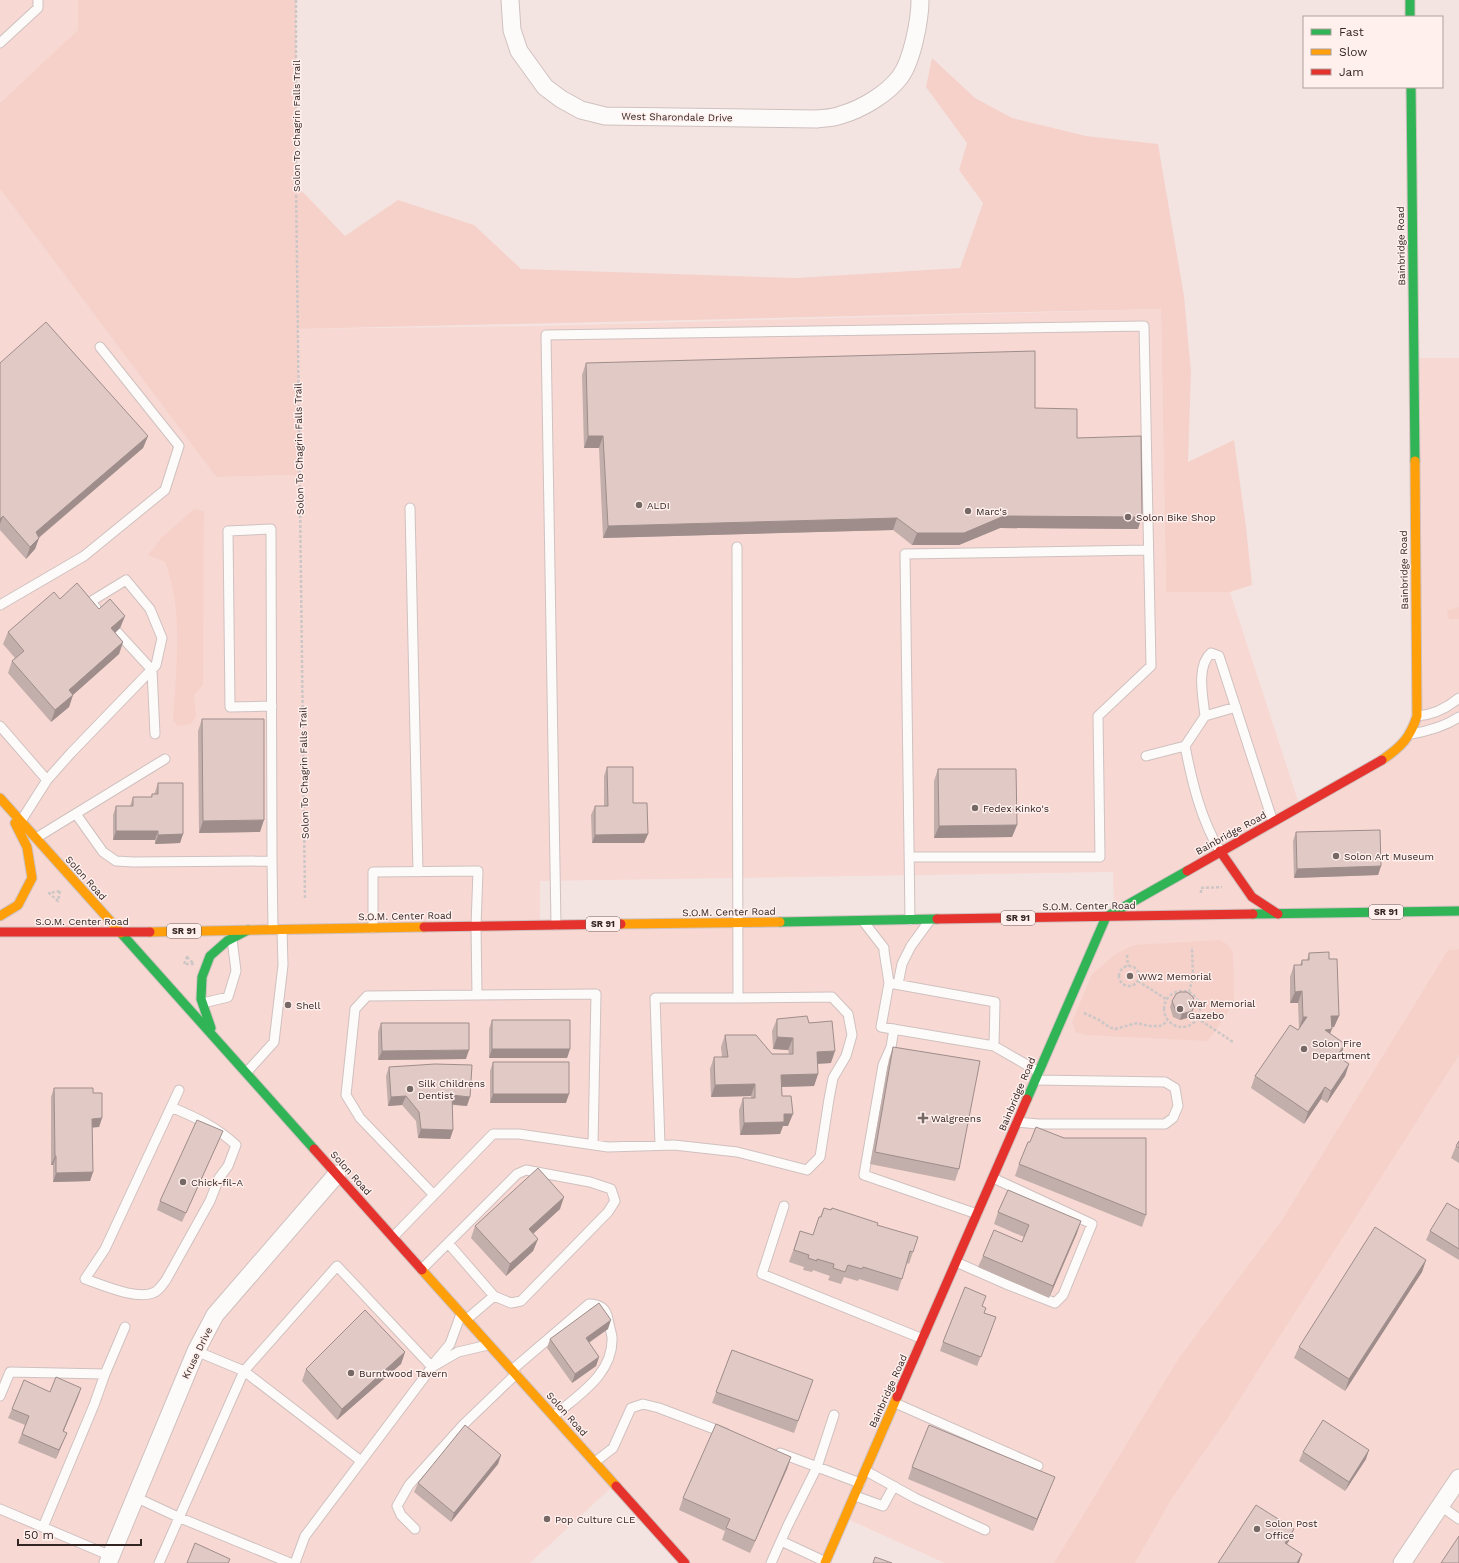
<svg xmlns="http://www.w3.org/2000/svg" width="1459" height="1563" viewBox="0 0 1459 1563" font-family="'Work Sans',sans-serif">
<rect width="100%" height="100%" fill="#f4e4e1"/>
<path fill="#f8d8d3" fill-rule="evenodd" d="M0 0H78L79 30 0 103Z
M0 189 216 477 299 475 298 329 538 326 1161 309 1166 592H1230L1300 807 1411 734 1413 358H1459V1563H945L845 1518 825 1563H685L615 1484 530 1563H0ZM1113 872 1114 917 540 925V881Z"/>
<path fill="#f5d1ca" d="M78 0H296V185L345 236 398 200 474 225 521 269 796 278 960 268 983 203 959 170 967 143 926 87 932 58 975 98 1012 118 1086 136 1158 144 1184 296 1191 372 1188 462 1234 440 1246 527 1252 585 1230 592H1166L1161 309 298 329 299 475 216 477 0 189V103L78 30Z
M194 509 204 511 203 685 194 695 196 716 191 724 177 726 173 720C176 667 184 611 165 562L148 555 162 537Z
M1459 607V619H1449L1447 613 1448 610Z
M1220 940 1228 945 1233 952 1234 1002 1215 1032 1207 1041 1085 1035 1076 1032 1072 1022 1092 974 1114 955 1134 945Z
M1459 949V1055L1227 1419 1172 1498 1135 1563H1054L1179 1358 1282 1220 1448 950Z"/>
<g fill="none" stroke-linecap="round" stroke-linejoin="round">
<g stroke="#cfc1bf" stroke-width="11">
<path id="lane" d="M0 43 38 8V0
M410 508 418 872
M0 605 84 556 165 490 179 446 100 347
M108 622 152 670 155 734
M272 706 230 707 228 531 271 529 272 861
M1205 716C1203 697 1196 666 1211 653L1219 656 1273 822
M1417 716C1433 715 1447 708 1459 698
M0 726 47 780
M1411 734C1429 731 1444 727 1459 717
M1185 746C1192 782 1201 820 1220 851
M1146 756 1185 746 1205 716 1236 707
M76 814 103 852 116 861 133 862 272 861 273 929
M21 821 47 780 71 753 156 665 162 638 150 609 126 580 90 602 96 608
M36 838 165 759
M910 920 905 554 1148 550
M863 921 884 948V951L889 983 881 1027 994 1046 1039 1072
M556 925 546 335 1144 326 1151 666 1098 716 1100 857H909
M373 928V872L478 871 476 926 477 995 367 996 355 1009 346 1095 360 1118 434 1195
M889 983 995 1002 994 1046
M898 984 902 964 911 946 930 920
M477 995 596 994 593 1145
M203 1003 228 997 236 971 232 939
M894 1029 891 1047 883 1065 864 1175 977 1214
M246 1073 274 1042 283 965 282 930
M171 1107C197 1118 215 1126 236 1145L228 1166 219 1178 210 1201 166 1280C163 1284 159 1290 155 1292 138 1301 103 1285 85 1279L105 1249 179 1090
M1017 1122 1038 1124H1165L1173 1118 1178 1106 1175 1088 1165 1082 1036 1080
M660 1145 655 998H738
M784 1206 762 1274 923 1339
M393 1237 493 1134H519L608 1147 674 1145 737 1152 807 1170 820 1157 829 1099 833 1078 846 1056 852 1035 848 1014 832 997 738 998 737 547
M448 1243 494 1296
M956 1262 1006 1284 1055 1303 1063 1295 1092 1224 993 1178
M422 1269 517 1174 526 1170 590 1182 611 1189 615 1201 608 1212 521 1301 511 1303 494 1296 467 1319
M196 1351 244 1371 361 1461
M435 1362 450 1344 461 1314
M432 1367 458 1352 488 1345
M512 1370 589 1304C600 1304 606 1308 608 1319 609 1325 611 1331 612 1337 614 1374 578 1395 554 1416
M0 1396 10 1372 105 1374 125 1327
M895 1403 1038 1466
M780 1453 860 1483
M595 1462 613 1448 631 1408 643 1404 659 1408 725 1433
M866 1471 915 1498 985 1530
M855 1496 883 1506 894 1486
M135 1497 178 1517 290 1563
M1441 1506 1459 1519
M0 1509 111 1556
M43 1527 94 1405 105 1374
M415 1529 401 1515 397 1506 409 1485 463 1425 516 1374
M781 1541 826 1562
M159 1563 244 1371 337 1266 432 1367 305 1536 295 1563
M771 1563 788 1525 817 1467 834 1415"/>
</g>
<g stroke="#cfc1bf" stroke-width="19">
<path id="street" d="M510 0 512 30 519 51 545 87 561 99 581 110 605 116 817 119C825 118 834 118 841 115 862 109 887 94 900 77 912 61 920 20 920 0
M108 1563 196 1351 215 1315 337 1174
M1402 1563 1459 1478"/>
</g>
<g stroke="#cfc1bf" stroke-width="11">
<path id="fast" d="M1410 0V17
M1411 87 1415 461
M1253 914 1459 911
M780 922 937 919
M121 933 314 1149
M211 1028 201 999 202 977 210 956 227 941 248 930
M1027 1099 1106 917 1187 871"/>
</g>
<g stroke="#cfc1bf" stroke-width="11">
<path id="slow" d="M1382 760C1401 747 1410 738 1417 716L1415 461
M0 798 121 933
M0 916 18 905 32 878 27 847 15 823
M621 924 780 922
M150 932 424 927
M422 1270 616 1486
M825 1563 897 1397"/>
</g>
<g stroke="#cfc1bf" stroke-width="11">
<path id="jam" d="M1220 851 1252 897 1278 914
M1187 871 1382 760
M937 919 1253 914
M424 927 621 924
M0 932H150
M314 1149 422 1270
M897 1397 1027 1099
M616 1486 685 1563"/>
</g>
<path stroke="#ccc7c6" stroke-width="2.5" stroke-dasharray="3 2" stroke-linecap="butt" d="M296 0V184L305 899
M60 891 58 901 49 893Z
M1201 893V888L1222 887
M1127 955 1128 966
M187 957 194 964H184Z
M1119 976a10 10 0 1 1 20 0a10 10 0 1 1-20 0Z
M1138 981 1166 999
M1164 1009a18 18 0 1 1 36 0a18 18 0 1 1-36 0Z
M1189 992 1193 977 1192 947
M1084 1013 1099 1020 1109 1027 1115 1029 1137 1023 1149 1026H1160L1164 1024 1168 1019
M1197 1018 1233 1042"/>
<use href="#lane" stroke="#fdfbfa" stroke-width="9"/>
<use href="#street" stroke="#fdfbfa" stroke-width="17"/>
<use href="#fast" stroke="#30b455" stroke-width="9"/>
<use href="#slow" stroke="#ff9f0a" stroke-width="9"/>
<use href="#jam" stroke="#e5322d" stroke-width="9"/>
</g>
<path fill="#c2aeaa" d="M0 363 148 436 143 448 39 538 35 549 26 559 0 530Z
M586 363 1035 408 1077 438 1138 529 1000 528 959 545H912L893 530 603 538 599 448H584L582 375Z
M60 599 125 616 120 628 115 633 123 642 119 654 73 695 69 707 51 722 8 673 12 661 15 658 3 644 8 632Z
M202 719 260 832 199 833 198 731Z
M607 767 633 803 648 834 644 843H592L591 815 595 806H604V776Z
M938 769 1017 825 1012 837 934 838V781Z
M158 783 183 834 180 843 155 844V840H113V815L116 806H130L133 797H151L152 794H154L155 792Z
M1296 832 1381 866 1378 875 1294 878 1293 841Z
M1309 953 1329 959 1339 1016 1334 1027H1332L1330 1033 1341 1055 1340 1057 1349 1064 1345 1076 1327 1103 1321 1099 1304 1124 1251 1088 1255 1076 1298 1030 1299 1029 1298 1003H1290V977L1294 965H1300L1302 960H1307Z
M1172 1001 1193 1011 1190 1017 1180 1020 1173 1017 1170 1007Z
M777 1019 809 1023 831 1063 818 1064V1074L814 1086 781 1087 782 1096 788 1126H783L780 1134 740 1135 739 1110 743 1098H751V1096L711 1097 710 1069 714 1057H722L721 1047 725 1035 772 1054H789L788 1050 773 1049 772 1031Z
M492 1020 570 1049 567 1058H489V1029Z
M381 1023 466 1059 378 1060V1032Z
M893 1047 959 1169 955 1181 870 1164 889 1059Z
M493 1062 566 1103H490V1071Z
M389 1067 467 1106 452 1105 453 1130 450 1139 418 1138 416 1121 402 1105 388 1106 386 1076Z
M54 1088 93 1093 102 1118 99 1127H92L93 1172 90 1181 53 1182V1165H51V1097Z
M219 1140 182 1222 157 1210 160 1201Z
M1459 1141V1163L1451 1158 1456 1146Z
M1030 1142 1146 1215 1142 1227 1015 1176 1019 1164Z
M824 1208 877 1225 913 1252 909 1264 907 1263 898 1291 859 1279 858 1281 844 1277 841 1284 828 1280 830 1276 813 1270 812 1272 803 1270 804 1267 789 1262 800 1231 813 1235 819 1217H820Z
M560 1209 533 1234 538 1239 533 1251 506 1276 471 1238 475 1226Z
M1459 1210V1260L1426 1240 1430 1231Z
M998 1212 1077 1233 1049 1298 978 1267 983 1256 1022 1242 1024 1237 994 1224Z
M1426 1260 1422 1272 1345 1391 1294 1358 1299 1347Z
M982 1306 985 1313 996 1317 977 1366 940 1351 943 1342Z
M608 1329 589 1343 599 1357 596 1366 572 1383 547 1348 550 1339Z
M732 1350 813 1380 794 1433 712 1403Z
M405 1352 401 1364 337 1420 302 1381 306 1369Z
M81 1388 63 1431V1442L56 1459 18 1443 25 1425 8 1418 12 1409 50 1392Z
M1303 1452 1366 1459 1345 1491 1299 1461Z
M501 1455 498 1464 451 1522 414 1492 418 1483Z
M791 1457 787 1469 750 1553 722 1540 725 1531 679 1510 683 1498Z
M912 1467 1050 1489 1033 1531 908 1479Z"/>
<path fill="#9e8d8b" d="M148 436 143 448 31 544 36 532Z
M588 436H603L599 448H584Z
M3 516 0 524V519Z
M1004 516 1142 517 1138 529 1000 528 959 545H912L917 533Z
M897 518 893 530 603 538 608 526Z
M39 538 35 549 26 559 30 547Z
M125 616 120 628 107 640 111 628Z
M123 642 119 654 65 702 69 690Z
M73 695 69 707 51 722 55 710Z
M264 820 260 832 199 833 203 821Z
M1017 825 1012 837 934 838 939 826Z
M116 831H158L155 840H113Z
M183 834 180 843 155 844 158 835Z
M648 834 644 843H592L595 835Z
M1381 866 1378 875 1294 878 1297 869Z
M1302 991 1298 1003H1290L1295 992Z
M1195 1005 1190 1017 1180 1020 1182 1014Z
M1331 1016H1339L1334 1027 1327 1028Z
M1303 1017H1307L1299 1029Z
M1332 1029 1327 1041 1325 1030Z
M777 1037 793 1038 788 1050 773 1049Z
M1345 1044 1341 1055 1333 1067 1337 1056Z
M492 1049H570L567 1058H489Z
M469 1050 466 1059 378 1060 382 1051Z
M835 1051 831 1063 812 1064 817 1052Z
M1349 1064 1345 1076 1327 1103 1331 1091Z
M818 1074 814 1086 777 1087 781 1075Z
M755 1084 751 1096 711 1097 715 1085Z
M1325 1087 1321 1099 1304 1124 1308 1112Z
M493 1094H569L566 1103H490Z
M452 1095 470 1097 467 1106 449 1104Z
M406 1096 402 1105 388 1106 391 1097Z
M784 1114H793L788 1126H783L780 1134 740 1135 744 1123Z
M102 1118 99 1127 89 1128 92 1119Z
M421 1129 453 1130 450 1139 418 1138Z
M55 1156H56L53 1165H51Z
M93 1172 90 1181 53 1182 56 1173Z
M564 1197 560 1209 525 1241 529 1229Z
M1081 1221 1077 1233 1049 1298 1053 1286Z
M538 1239 533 1251 506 1276 510 1264Z
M1426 1260 1422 1272 1345 1391 1349 1379Z
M611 1320 608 1329 582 1347 586 1338Z
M405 1352 401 1364 337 1420 342 1409Z
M599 1357 596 1366 572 1383 575 1374Z
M81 1388 78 1397 60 1440 63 1431Z
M67 1433 63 1442 56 1459 59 1450Z
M1369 1450 1366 1459 1345 1491 1349 1482Z
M501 1455 498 1464 451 1522 454 1513Z
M791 1457 787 1469 750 1553 755 1541Z
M1055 1477 1050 1489 1033 1531 1037 1519Z
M1294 1529 1289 1541 1280 1555 1285 1543Z
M1302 1554 1299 1563H1297Z"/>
<path fill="#e1cac6" stroke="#9e8d8b" d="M46 322 148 436 36 532 39 538 30 547 3 516 0 519V363Z
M1035 351V408L1077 409V438L1141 436 1142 517 1004 516 964 533H917L897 518 608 526 603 436H588L586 363Z
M77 583 99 609 110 599 125 616 111 628 123 642 69 690 73 695 55 710 12 661 24 651 8 632 54 592 60 599Z
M202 719H264V820L203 821Z
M607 767H633V803H647L648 834 595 835V806H608Z
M938 769H1016L1017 825 939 826Z
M158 783H183V834L158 835V831H116V806H133V797H152V794H158Z
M1380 830 1381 866 1297 869 1296 832Z
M1329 952V959H1337L1339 1016H1331L1332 1029 1325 1030 1345 1044 1337 1056 1349 1064 1331 1091 1325 1087 1308 1112 1255 1076 1290 1025 1298 1030 1307 1017H1303L1302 991 1295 992 1294 965H1302V960H1309V953Z
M1180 992H1187L1193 997 1195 1005 1192 1011 1182 1014 1176 1011 1172 1001 1176 994Z
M807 1016 809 1023 832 1021 835 1051 817 1052 818 1074 781 1075 782 1096H791L793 1114H784V1122L744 1123 743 1098H755V1084L715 1085 714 1057H728L725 1035H756L772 1054H793V1038L777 1037V1019Z
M492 1020H570V1049H492Z
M381 1023H469V1050L382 1051Z
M893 1047 980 1061 959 1169 875 1152Z
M493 1062H569V1094H493Z
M435 1064 472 1065 470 1097 452 1095 453 1130 421 1129 419 1112 406 1096 391 1097 389 1067Z
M54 1088H93V1093H102V1118L92 1119 93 1172 56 1173V1156H55Z
M197 1120 223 1131 186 1213 160 1201Z
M1036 1127 1064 1138H1146V1215L1019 1164 1028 1142H1030Z
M1459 1141V1148L1456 1146Z
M538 1168 564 1197 529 1229 538 1239 510 1264 475 1226Z
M1008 1190 1081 1221 1053 1286 983 1256 994 1230 1022 1242 1029 1225 998 1212Z
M1447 1203 1459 1210V1249L1430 1231Z
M824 1208 831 1210 832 1208 878 1223 877 1225 918 1237 913 1252 910 1251 902 1279 863 1267 862 1269 848 1265 845 1272 833 1268 834 1264 817 1259V1261L808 1258 809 1255 794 1250 800 1231 813 1235 819 1217H821Z
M1375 1227 1426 1260 1349 1379 1299 1347Z
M965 1287 986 1296 982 1306 986 1308 984 1313 996 1317 981 1357 943 1342Z
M599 1303 611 1320 586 1338 599 1357 575 1374 550 1339Z
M365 1310 405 1352 342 1409 306 1369Z
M732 1350 813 1380 798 1421 716 1392Z
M56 1377 81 1388 63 1431 67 1433 59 1450 22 1434 29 1416 12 1409 24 1380 50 1392Z
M1323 1420 1369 1450 1349 1482 1303 1452Z
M716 1424 791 1457 755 1541 726 1528 730 1519 683 1498Z
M465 1425 501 1455 454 1513 418 1483Z
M929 1425 1055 1477 1037 1519 912 1467Z
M1256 1505 1294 1529 1285 1543 1302 1554 1297 1563H1218Z
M1459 1536V1563H1441Z
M195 1543 230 1559 228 1563H187Z
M875 1557 892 1563H873Z"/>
<g fill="#766865" stroke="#fff0ed" stroke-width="1.5">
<circle cx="639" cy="505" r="4"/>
<circle cx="968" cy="511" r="4"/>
<circle cx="1128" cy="517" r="4"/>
<circle cx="975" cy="808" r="4"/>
<circle cx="1336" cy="856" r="4"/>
<circle cx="1130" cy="976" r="4"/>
<circle cx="288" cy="1005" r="4"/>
<circle cx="1180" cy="1009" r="4"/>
<circle cx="1304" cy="1049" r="4"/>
<circle cx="410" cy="1089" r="4"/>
<path d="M921 1112h4v4h4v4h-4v4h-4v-4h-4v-4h4z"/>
<circle cx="183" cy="1182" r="4"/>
<circle cx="351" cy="1373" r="4"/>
<circle cx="547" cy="1519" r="4"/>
<circle cx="1257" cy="1529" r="4"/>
</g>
<g text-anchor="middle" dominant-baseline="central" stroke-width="3" stroke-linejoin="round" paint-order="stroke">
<g fill="#fff0ed" stroke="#70625f" stroke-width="1">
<rect x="1369" y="905" width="34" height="14" rx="3"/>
<rect x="1001" y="911" width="34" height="14" rx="3"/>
<rect x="586" y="917" width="34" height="14" rx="3"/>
<rect x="167" y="924" width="34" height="14" rx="3"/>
</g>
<g font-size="9" font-weight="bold" fill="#322522">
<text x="1386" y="912">SR 91</text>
<text x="1018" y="918">SR 91</text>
<text x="603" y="924">SR 91</text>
<text x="184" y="931">SR 91</text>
</g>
<g font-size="10" fill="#322522" stroke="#fff0ed">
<text transform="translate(677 117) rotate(1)">West Sharondale Drive</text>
<text transform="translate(296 126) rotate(-90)">Solon To Chagrin Falls Trail</text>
<text transform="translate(1401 246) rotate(-91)">Bainbridge Road</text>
<text transform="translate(299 449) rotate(-91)">Solon To Chagrin Falls Trail</text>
<text transform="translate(1404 570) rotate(-91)">Bainbridge Road</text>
<text transform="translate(304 773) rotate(-91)">Solon To Chagrin Falls Trail</text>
<text transform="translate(1231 833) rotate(-29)">Bainbridge Road</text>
<text transform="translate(86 878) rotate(48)">Solon Road</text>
<text transform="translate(1089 906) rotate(-1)">S.O.M. Center Road</text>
<text transform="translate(729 912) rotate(-1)">S.O.M. Center Road</text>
<text transform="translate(405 916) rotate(-1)">S.O.M. Center Road</text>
<text x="82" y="921">S.O.M. Center Road</text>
<text transform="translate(1017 1094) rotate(-67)">Bainbridge Road</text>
<text transform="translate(351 1173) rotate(48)">Solon Road</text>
<text transform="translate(197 1353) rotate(-64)">Kruse Drive</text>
<text transform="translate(888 1391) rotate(-66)">Bainbridge Road</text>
<text transform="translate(567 1414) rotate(48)">Solon Road</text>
</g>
<g font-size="10" fill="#322522" stroke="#fff0ed" text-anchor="start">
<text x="647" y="505">ALDI</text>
<text x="976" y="511">Marc's</text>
<text x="1136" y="517">Solon Bike Shop</text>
<text x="983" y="808">Fedex Kinko's</text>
<text x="1344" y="856">Solon Art Museum</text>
<text x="1138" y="976">WW2 Memorial</text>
<text x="1188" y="1003">War Memorial<tspan x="1188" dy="12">Gazebo</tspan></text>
<text x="296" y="1005">Shell</text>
<text x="1312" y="1043">Solon Fire<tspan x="1312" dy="12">Department</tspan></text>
<text x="418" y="1083">Silk Childrens<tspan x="418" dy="12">Dentist</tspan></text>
<text x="931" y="1118">Walgreens</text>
<text x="191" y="1182">Chick-fil-A</text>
<text x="359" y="1373">Burntwood Tavern</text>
<text x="555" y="1519">Pop Culture CLE</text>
<text x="1265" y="1523">Solon Post<tspan x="1265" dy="12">Office</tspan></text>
</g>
</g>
<rect x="1303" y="16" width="140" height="72" fill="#fff0ed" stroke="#ad9f9c"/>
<rect x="1311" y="29" width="20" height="6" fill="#30b455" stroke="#ad9f9c"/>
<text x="1339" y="36" font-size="12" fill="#322522">Fast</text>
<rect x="1311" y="49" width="20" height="6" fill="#ff9f0a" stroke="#ad9f9c"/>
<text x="1339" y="56" font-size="12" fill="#322522">Slow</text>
<rect x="1311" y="69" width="20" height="6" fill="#e5322d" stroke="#ad9f9c"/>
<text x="1339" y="76" font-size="12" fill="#322522">Jam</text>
<path d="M18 1539v6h123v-6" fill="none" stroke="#322522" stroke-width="2"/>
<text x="24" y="1539" font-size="12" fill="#322522" stroke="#fff0ed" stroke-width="3" paint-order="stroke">50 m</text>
</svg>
